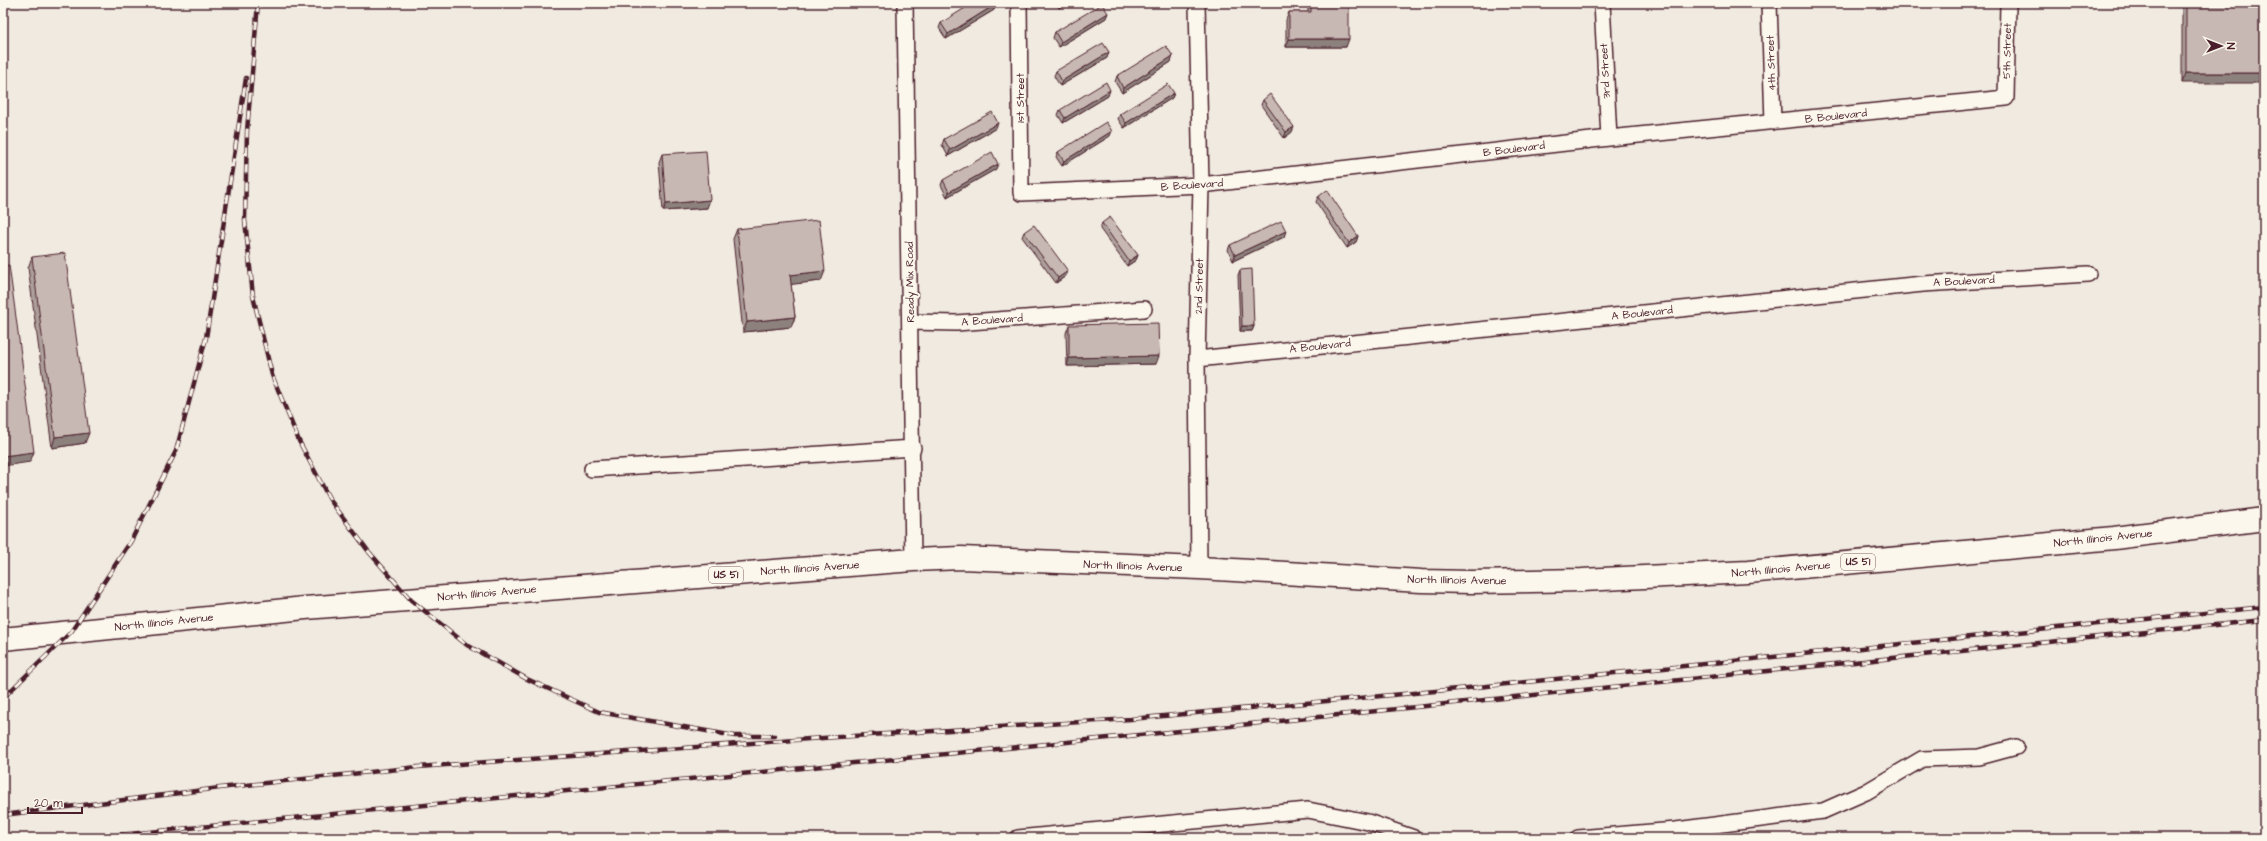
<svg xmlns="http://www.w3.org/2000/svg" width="2267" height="841" viewBox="0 0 2267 841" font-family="'Architects Daughter',sans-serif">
<rect width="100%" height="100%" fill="#f0eae0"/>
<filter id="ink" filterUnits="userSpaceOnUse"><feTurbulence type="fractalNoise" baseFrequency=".025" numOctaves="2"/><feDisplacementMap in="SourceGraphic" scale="8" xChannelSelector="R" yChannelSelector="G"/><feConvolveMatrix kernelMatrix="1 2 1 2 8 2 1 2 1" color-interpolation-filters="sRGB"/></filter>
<g filter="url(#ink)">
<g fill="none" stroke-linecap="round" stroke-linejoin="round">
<g stroke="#4a1f2b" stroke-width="18">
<path id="street" d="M905 3 913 560
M1019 3 1021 193 1201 185 1609 138 2006 98 2008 3
M1197 3 1201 185 1197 359 1199 568
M1602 3 1609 138
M1769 3 1773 122
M911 322 956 323 1144 309
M1197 359 1923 284 2088 274
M592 469 913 448
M1018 838 1308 810 1368 822 1414 838
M1578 838 1676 830 1823 811 1866 792 1922 759 1979 757 2016 747"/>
</g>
<g stroke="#4a1f2b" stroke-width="25">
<path id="primary" d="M3 639 305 608 913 560 961 558 1199 568 1421 581 1471 582 1582 580 1748 572 2114 538 2264 519"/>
</g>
<use href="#street" stroke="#fbf7ec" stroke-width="15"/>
<use href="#primary" stroke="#fbf7ec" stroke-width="22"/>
<g stroke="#4a1f2b" stroke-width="4.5">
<path id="rail" d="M258 3 247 131 245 220 253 296 272 375 299 441 330 500 369 552 411 600 467 645 527 679 599 712 735 736H775
M3 698 71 632 131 541 176 451 206 338 246 78
M3 815 228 787 418 767 837 737 1131 719 1468 688 2264 607
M88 838 1221 727 2264 620"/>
</g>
<use href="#rail" stroke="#fbf7ec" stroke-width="3" stroke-dasharray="9" stroke-linecap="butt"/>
</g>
<path fill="#ac9e9a" stroke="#4a1f2b" d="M1056 3H1068L1059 8Z
M1308 3H1349L1346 47H1286V20L1289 12H1308Z
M2182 3H2264L2182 83Z
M996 4 994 10 946 39 939 28 941 23Z
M1106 18 1059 47 1053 38 1055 32Z
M1107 58 1060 86 1054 76 1056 71Z
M1171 62 1122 93 1115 82 1117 76Z
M1174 93 1172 98 1124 128 1118 119 1120 114Z
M1108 96 1063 123 1058 115 1060 110Z
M1263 100 1292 132 1284 138 1261 105Z
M996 128 948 156 942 145 944 139Z
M1110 136 1062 166 1056 157 1058 152Z
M662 154 707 208 663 211 659 162Z
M996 169 947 197 941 185 943 180Z
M1318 197 1358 236 1356 242 1347 248 1316 202Z
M1102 223 1138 255 1136 260 1127 266 1100 229Z
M737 229 821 281 791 284 795 317 791 327 743 332 733 239Z
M1024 232 1066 276 1056 283 1022 237Z
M1284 237 1233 261 1228 250 1230 245Z
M32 257 85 443 52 448 28 268Z
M1240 270 1254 326 1252 331H1240L1238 275Z
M1069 325 1156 364 1067 366 1066 333Z"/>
<path fill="#8c817d" stroke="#4a1f2b" d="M1061 3H1068L1059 8Z
M996 4 994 10 946 39 948 34Z
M1108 13 1106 18 1059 47 1061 42Z
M1289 39H1349L1346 47H1286Z
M1109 52 1107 58 1060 86 1062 81Z
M1173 56 1171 62 1122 93 1123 88Z
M2186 73H2264V83H2182Z
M1110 90 1108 96 1063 123 1065 118Z
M1174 93 1172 98 1124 128 1126 123Z
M998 123 996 128 948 156 950 150Z
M1294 127 1292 132 1284 138 1286 132Z
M1112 131 1110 136 1062 166 1064 161Z
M998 164 996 169 947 197 949 192Z
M710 200 707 208 663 211 666 204Z
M1286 231 1284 237 1233 261 1235 255Z
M1358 236 1356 242 1347 248 1349 243Z
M1138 255 1136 260 1127 266 1129 261Z
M825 271 821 281 786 285 790 275Z
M1068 271 1066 276 1056 283 1058 278Z
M795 317 791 327 743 332 747 322Z
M1242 326H1254L1252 331H1240Z
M1159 356 1156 364 1067 366 1069 358Z
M89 433 85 443 52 448 55 437Z
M34 452 30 462 3 466V456Z"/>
<path fill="#c8b8b3" stroke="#4a1f2b" d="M973 3H995L996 4 948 34 941 23Z
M1311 3H1349V39H1289V12H1311Z
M2186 3H2264V73H2186Z
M1102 4 1108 13 1061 42 1055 32Z
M1103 43 1109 52 1062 81 1056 71Z
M1166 46 1173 56 1123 88 1117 76Z
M1106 82 1110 90 1065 118 1060 110Z
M1168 84 1174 93 1126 123 1120 114Z
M1270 94 1294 127 1286 132 1263 100Z
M992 112 998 123 950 150 944 139Z
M1106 122 1112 131 1064 161 1058 152Z
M706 151 710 200 666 204 662 154Z
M992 152 998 164 949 192 943 180Z
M1327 190 1358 236 1349 243 1318 197Z
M1110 217 1138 255 1129 261 1102 223Z
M819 220 825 271 790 275 795 317 747 322 737 229Z
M1281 221 1286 231 1235 255 1230 245Z
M1034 225 1068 271 1058 278 1024 232Z
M65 253 89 433 55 437 32 257Z
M9 265 34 452 3 456V266Z
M1252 269 1254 326H1242L1240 270Z
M1158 323 1159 356 1069 358V325Z"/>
</g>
<g text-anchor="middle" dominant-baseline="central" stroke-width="4" stroke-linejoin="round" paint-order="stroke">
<g fill="#fbf7ec" stroke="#7f6065" stroke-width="1">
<rect x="1841" y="554" width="34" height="16" rx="3"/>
<rect x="709" y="567" width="34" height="16" rx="3"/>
</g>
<g font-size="10" font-weight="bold" fill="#4a1f2b">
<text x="1858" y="562">US 51</text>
<text x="726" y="575">US 51</text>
</g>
<g font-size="11" fill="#4a1f2b" stroke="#fbf7ec">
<text transform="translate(2007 51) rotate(-89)">5th Street</text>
<text transform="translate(1771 63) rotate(-92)">4th Street</text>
<text transform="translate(1605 71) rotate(-93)">3rd Street</text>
<text transform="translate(1020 98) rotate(-90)">1st Street</text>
<text transform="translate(1836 116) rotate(-6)">B Boulevard</text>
<text transform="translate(1514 149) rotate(-7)">B Boulevard</text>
<text transform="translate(1192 185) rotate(-4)">B Boulevard</text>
<text transform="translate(1964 281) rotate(-3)">A Boulevard</text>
<text transform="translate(910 282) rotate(-91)">Ready Mix Road</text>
<text transform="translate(1199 286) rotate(-89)">2nd Street</text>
<text transform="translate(1642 313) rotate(-6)">A Boulevard</text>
<text transform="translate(992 320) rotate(-4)">A Boulevard</text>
<text transform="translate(1320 346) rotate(-6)">A Boulevard</text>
<text transform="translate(2103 538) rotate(-6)">North Illinois Avenue</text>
<text transform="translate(1133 566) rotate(2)">North Illinois Avenue</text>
<text transform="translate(810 568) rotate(-4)">North Illinois Avenue</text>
<text transform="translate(1781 569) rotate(-5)">North Illinois Avenue</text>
<text transform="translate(1457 580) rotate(1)">North Illinois Avenue</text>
<text transform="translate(487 593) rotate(-5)">North Illinois Avenue</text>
<text transform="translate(164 622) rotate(-6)">North Illinois Avenue</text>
</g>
</g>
<rect width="2267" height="841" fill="none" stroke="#fbf7ec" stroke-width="16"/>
<rect x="8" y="8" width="2251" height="825" fill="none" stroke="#4a1f2b" stroke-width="1.5" filter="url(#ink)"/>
<g transform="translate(2221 46) rotate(90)" stroke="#fbf7ec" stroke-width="3" paint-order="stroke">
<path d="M0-3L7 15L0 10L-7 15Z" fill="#4a1f2b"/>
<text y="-6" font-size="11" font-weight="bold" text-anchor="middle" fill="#4a1f2b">N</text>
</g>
<path d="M28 807v6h54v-6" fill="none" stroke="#4a1f2b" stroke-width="2"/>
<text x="34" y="807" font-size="12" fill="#4a1f2b" stroke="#fbf7ec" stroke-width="3" paint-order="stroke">20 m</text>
</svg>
